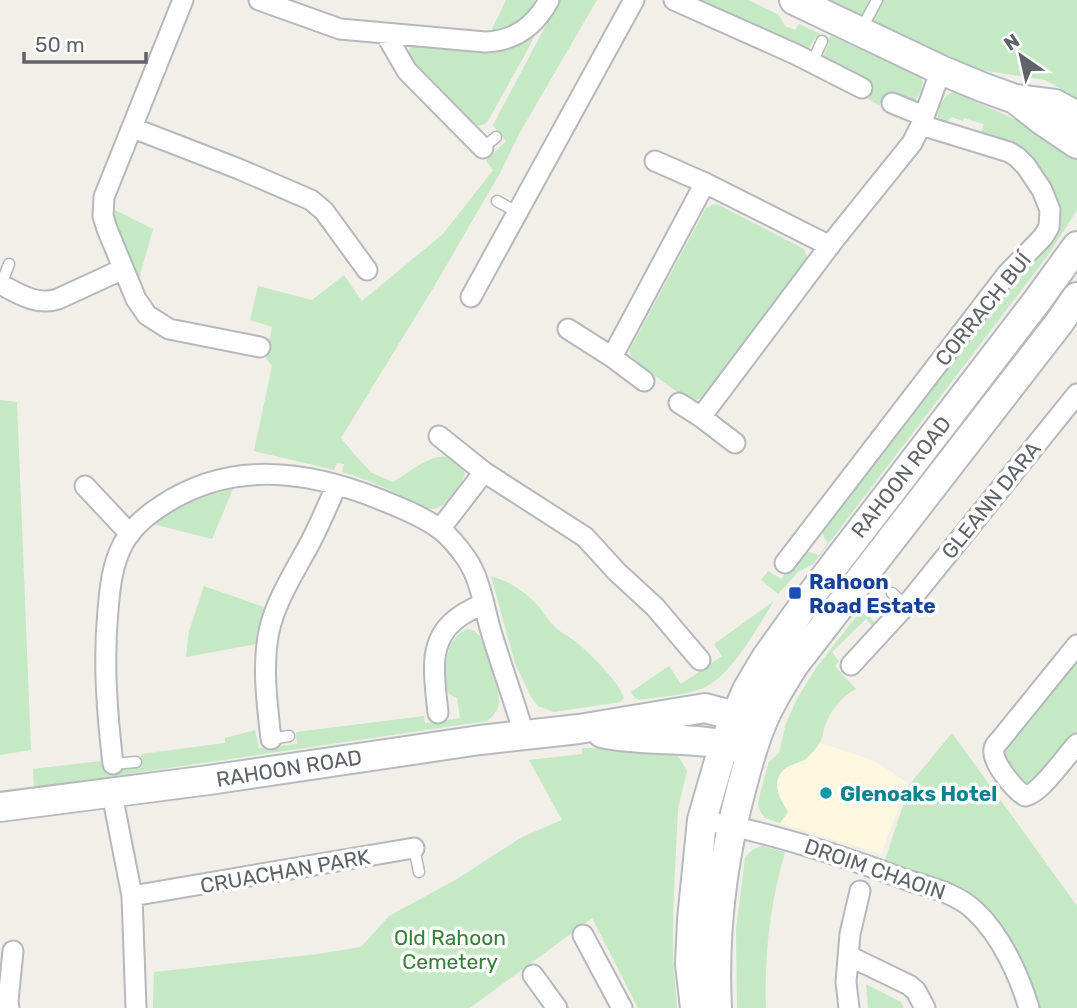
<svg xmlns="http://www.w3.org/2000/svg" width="1077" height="1008" viewBox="0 0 1077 1008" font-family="Rubik,sans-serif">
<rect width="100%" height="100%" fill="#f1efe8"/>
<path fill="#fef7e0" d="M820 743 875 761 908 783 881 854 780 823 788 812 778 795 777 787 778 777 785 768 804 760Z"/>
<path fill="#c5e8c5" d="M506 0H535C527 18 511 29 491 31Z
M557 0H597L519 134 500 173 435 285 341 438 354 454 372 473 393 482C415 469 449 437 465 473 463 485 446 507 434 509 426 510 419 505 413 502 390 489 368 480 342 472L344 464 337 463 334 470 254 451 272 366 266 358 272 327 250 320 258 286 312 300 344 275 362 301 443 234 493 170 486 161 506 141 493 125 553 12Z
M695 0H748L779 15 785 26 795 30 799 24 829 38 831 36 920 77 923 81C922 88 919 98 913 102L892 94H887L879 105 868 99 872 90V85L823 57 829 43 816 37 807 51Z
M830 0H1077V98L1045 80 980 70 890 30Z
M544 16 528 49 488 121C483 126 479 127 472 124L406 56 412 45 477 47Z
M953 92C997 111 1040 128 1077 158V210L1049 254 813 564 798 572 778 594 761 580 768 571 781 579 798 557 806 551 819 555 828 543 824 538 822 529 1054 205 980 135 984 124 964 118 963 121 951 117 945 124 938 120C937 110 943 95 953 92Z
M714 204 719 205 804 249 808 259 807 264 700 399 693 400C671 390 651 372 632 357L630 354V349L706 208Z
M111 208 153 229 137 286 110 212Z
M0 400 17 402 31 750 0 755Z
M233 489 212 539 153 524C177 504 204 496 233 489Z
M491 576C511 582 526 592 540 608 544 614 548 620 553 625 559 632 568 636 575 641 589 653 619 681 624 698L620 702 554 712 538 706 531 697 515 663Z
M204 586 264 607 257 630 256 644 186 657 189 631Z
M774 601C756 629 730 680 698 690 679 696 658 697 639 700L634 697 631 692 669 666 681 684 722 656 714 644Z
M863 608 877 626 875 629 866 619 832 652 839 661 835 666 856 689C841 697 830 711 825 726 823 731 823 738 820 742 818 747 810 755 806 759 796 765 785 764 779 776 773 789 782 801 788 812L780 823 765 818 760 811 758 803 760 794 767 768 769 762 779 753 786 723 798 697 816 668Z
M467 629 473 630 480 636C486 652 499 686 499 702 498 711 493 716 487 721L34 788 33 769 101 761 102 768 106 771 139 767 142 765 141 754 225 743V738L255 730 259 748 297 744 296 732 424 716 425 723 460 718 457 698C455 697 449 695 448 692 445 689 446 684 446 680 445 662 447 637 467 629Z
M1077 658V732L1033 781 1025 786C1017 775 998 761 1005 747Z
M952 733 1077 906V1008H1040C1027 964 1004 915 965 889L885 860 910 784Z
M582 748 634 749 677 754 687 771 678 809 673 911V958L677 1008H638L592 918 470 1008H153L154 972 318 954 361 947 389 916 457 879 522 837 562 820 529 760 582 754Z
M762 846 785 852C770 904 764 955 766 1008H737L736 930 745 858C750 851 754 848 762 846Z
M866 984 901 1002 904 1008H868Z"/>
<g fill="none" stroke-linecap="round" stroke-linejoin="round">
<g stroke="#b5b8bc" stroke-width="13">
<path id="lane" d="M862 28 877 0
M812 63 822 41
M483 148 496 137
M497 201 517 212
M1 285 9 264
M892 593 906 606
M271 739 289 736
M113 764 136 762
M414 848 419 872"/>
</g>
<g stroke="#b5b8bc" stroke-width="23">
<path id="street" d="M183 0 104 197 103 216 107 229 136 299 147 315 169 329 260 347
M259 0 340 29 485 42C515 41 535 26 549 0
M674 0 795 54 862 88
M385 33 407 71 483 148
M892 103 924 116
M133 128 239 169 311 200 324 211 367 270
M655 161 705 183 830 246
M0 284C19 294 37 306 58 299L123 269
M471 297 634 0
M568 329 612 357 644 381
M612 357 705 183
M679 403 701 417 735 443
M701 417 834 240 912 143 921 125 941 70
M439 436 484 472 585 537 617 572 655 607 700 660
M85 486 130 534
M440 529 484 472
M785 563 1007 274 1043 237 1049 227 1050 210 1042 190 1026 166 1017 157 1009 152 921 125
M1077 645 1000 740C998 742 994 747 994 749 991 762 1015 790 1025 796 1040 794 1065 757 1077 744
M851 665 909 602 1077 394
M438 713C435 680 426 643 455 620 463 613 474 608 484 603
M271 739C267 703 262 666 269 631 276 600 295 571 310 543 320 524 328 504 337 485
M113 764C107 713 103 662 108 610 110 587 112 565 123 544 131 529 147 515 161 506 230 460 306 470 379 499 399 507 424 517 441 530 450 537 459 548 466 558 482 581 484 611 493 638 503 670 514 701 524 734
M112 794 132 896 136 1008
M702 820C773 833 840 855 907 880 931 888 957 893 975 911 1001 935 1019 975 1029 1008
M132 896 414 848
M583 935 622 1008
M849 956 909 985 916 991 925 1008
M533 975 557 1008
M9 1008 8 1001 13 951
M849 1008 846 982 850 934 860 891"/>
</g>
<g stroke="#b6babf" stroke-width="32">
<path id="secondary" d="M794 0 941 70 982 87 1015 99 1055 104 1077 116
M1015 99 1043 121 1077 144
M602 733C648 743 697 735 742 749
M0 807 209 780 480 740 579 729 705 708 735 716 751 722
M695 1008 690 964 692 920 702 820 724 744 747 690 766 658 809 598 1037 301 1077 246
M717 1008C713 932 722 860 742 786 748 763 755 738 765 716 773 698 784 681 794 665L1059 323 1077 297"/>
</g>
<use href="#lane" stroke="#fff" stroke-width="10"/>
<use href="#street" stroke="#fff" stroke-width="19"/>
<use href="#secondary" stroke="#fff" stroke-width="28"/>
</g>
<rect fill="#1a4fb4" stroke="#fff" stroke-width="2.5" x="788" y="586" width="14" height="14" rx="3.5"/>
<circle fill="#0f9aa8" stroke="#fff" stroke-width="2.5" cx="826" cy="793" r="7"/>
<g text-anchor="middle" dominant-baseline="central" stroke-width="7" stroke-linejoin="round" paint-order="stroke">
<g font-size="21" fill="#5f6368" stroke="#fff">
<text transform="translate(983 309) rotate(-51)">CORRACH BUÍ</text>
<text transform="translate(901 477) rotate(-52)">RAHOON ROAD</text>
<text transform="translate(991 500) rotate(-51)">GLEANN DARA</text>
<text transform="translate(289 768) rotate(-9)">RAHOON ROAD</text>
<text transform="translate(875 869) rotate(19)">DROIM CHAOIN</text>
<text transform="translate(285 871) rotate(-10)">CRUACHAN PARK</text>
</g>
<g font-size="21" font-weight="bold" fill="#164399" stroke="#fff" text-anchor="start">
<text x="809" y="581">Rahoon<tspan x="809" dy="24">Road Estate</tspan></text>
</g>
<g font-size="21" font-weight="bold" fill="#0d838f" stroke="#fff" text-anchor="start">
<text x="840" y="793">Glenoaks Hotel</text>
</g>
<g font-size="21" fill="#348238" stroke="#fff">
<text x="450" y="937">Old Rahoon<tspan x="450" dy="24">Cemetery</tspan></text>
</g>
</g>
<g transform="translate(1021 56) rotate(326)" stroke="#ffffff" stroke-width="5" paint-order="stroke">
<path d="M0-5L12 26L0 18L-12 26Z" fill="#5f6368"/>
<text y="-10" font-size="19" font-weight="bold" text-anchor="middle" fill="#5f6368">N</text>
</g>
<path d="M24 52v10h122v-10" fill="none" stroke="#5f6368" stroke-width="3.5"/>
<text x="35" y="52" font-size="21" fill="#5f6368" stroke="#ffffff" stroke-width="5" paint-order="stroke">50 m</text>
</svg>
